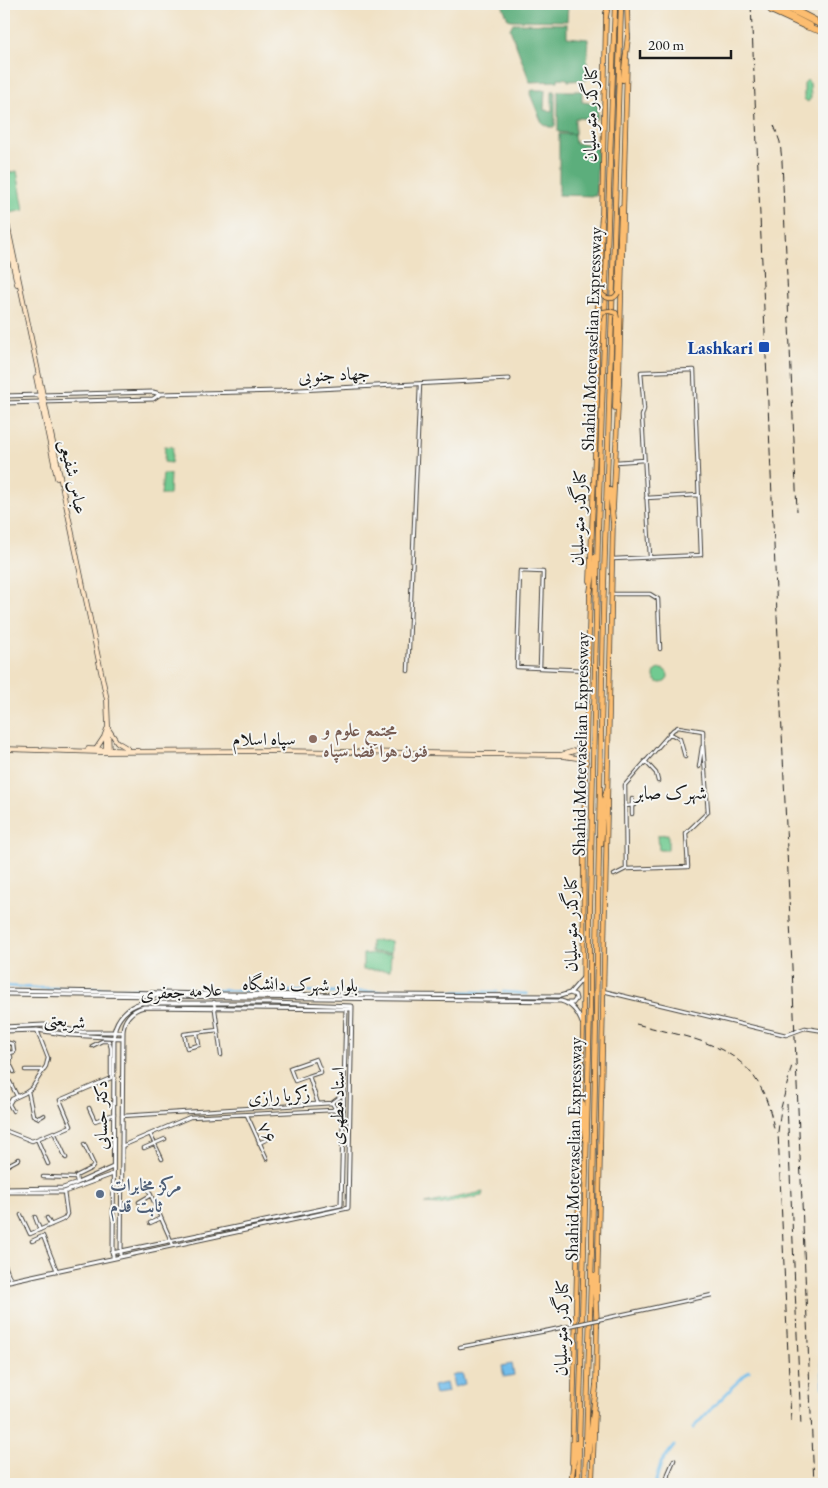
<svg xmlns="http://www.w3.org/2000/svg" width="828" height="1488" viewBox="0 0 828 1488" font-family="'EB Garamond',Amiri,serif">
<rect width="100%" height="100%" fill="#f6f6f2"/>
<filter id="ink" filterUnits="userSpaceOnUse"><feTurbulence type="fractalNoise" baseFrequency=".02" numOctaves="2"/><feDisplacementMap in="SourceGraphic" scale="10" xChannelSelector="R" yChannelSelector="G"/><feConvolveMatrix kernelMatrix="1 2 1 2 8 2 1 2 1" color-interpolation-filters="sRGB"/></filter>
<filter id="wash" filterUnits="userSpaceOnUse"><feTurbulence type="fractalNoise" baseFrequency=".0096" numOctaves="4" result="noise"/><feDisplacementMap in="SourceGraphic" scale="20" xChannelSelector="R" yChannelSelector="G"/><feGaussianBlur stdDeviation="1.12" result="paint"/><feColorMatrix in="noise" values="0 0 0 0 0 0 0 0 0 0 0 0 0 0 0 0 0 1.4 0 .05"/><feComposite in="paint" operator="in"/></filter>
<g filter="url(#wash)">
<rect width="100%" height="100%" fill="#f0e1c4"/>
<path fill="#71ca91" stroke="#467356" d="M807 80 810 83 811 98 808 102 804 99V83Z
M17 171 24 210 10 213 4 183V174Z
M165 446 173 447 171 463 164 462Z
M163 474H170L169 495H161Z
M654 676a7 7 0 1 1 14 0a7 7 0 1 1-14 0Z
M668 834V850H659L658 835Z
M371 941H391V953L371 952Z
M363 954H391L390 970H363Z
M483 1192 482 1196 438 1205 425 1204Z"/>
<path fill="#5cae7b" stroke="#3c654c" d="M502 4H568L567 21 512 20 508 19Z
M513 23 567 24V37L588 39 587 80 568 81V79L558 78V81L530 82 510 29Z
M533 90H545L544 110 552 111V91H555V127H549L542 123 530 94 531 91Z
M558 91H582V102L598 104 597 119 575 118V134L558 132Z
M559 134H574L575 143 588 144 589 148H595V143L598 144 596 196 559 195Z"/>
<path fill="#72bdeb" stroke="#476c84" d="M512 1364 514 1375 504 1377 502 1366Z
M462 1373 465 1384 454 1387 452 1376Z
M446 1383 448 1392 435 1394 433 1386Z"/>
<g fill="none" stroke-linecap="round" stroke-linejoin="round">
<path stroke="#72bdeb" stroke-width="3" d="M4 986 37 988 339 992
M344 992H497
M503 992 527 994
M818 1323 824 1328
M824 1337 821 1345 824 1389
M731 1388 749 1371
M712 1408 730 1390
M693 1428 710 1410
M655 1484 661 1463 674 1446"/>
</g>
</g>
<g filter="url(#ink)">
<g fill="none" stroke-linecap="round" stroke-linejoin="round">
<g stroke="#3c3a35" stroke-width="4.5">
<path id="minor" d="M616 462 644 460
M646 498 699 495
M613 559 701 555 694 370 641 372 644 409 642 416 650 557
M520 571 543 572 540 668 517 667Z
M611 594H650L658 599 660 649
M540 668 587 670
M408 671 420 384
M669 733 680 739 685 757
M645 761 656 773 658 781
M699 767 702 747
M625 806 635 805
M632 814V799
M614 875 626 869 688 867 686 833 708 812 703 745V731L678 727 673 730 625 785 626 869
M603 991 786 1035 805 1028 824 1031
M214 1002 221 1055
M197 1033 199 1045 187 1048 184 1034 218 1030
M4 1039 11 1057 10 1064 14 1072
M5 1042 13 1044 14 1052 10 1053
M25 1070H44
M309 1076 321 1072 316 1059 290 1068 295 1081 309 1076 318 1104
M10 1082 17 1096
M28 1091 33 1115 39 1118 44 1115
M332 1103 344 1094
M89 1108 95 1121 114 1114
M333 1110 339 1113 343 1119
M13 1111 9 1104 12 1099 25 1093 32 1088 46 1066 48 1058 37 1030
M247 1115 267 1159
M122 1116 332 1103
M4 1130 32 1141 54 1132 66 1158
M55 1133 71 1126 60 1100 111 1078V1048L109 1041H102L92 1046
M150 1134 162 1159
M37 1139 48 1164
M259 1143 272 1137
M122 1146 190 1117 333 1110 335 1108 332 1103
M144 1148 165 1139
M4 1167 19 1159
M4 1172 5 1183 4 1189
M43 1177 75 1178
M77 1183 76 1176 92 1168 94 1165 84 1144
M146 1184 173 1245
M139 1202 151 1195
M21 1215 30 1234 62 1220 65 1218 67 1214 64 1192
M35 1217 40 1230
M47 1218 51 1225
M150 1223 161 1218
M32 1241 43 1236 57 1271
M4 1263 11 1281
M460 1347 546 1331
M666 1484 668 1474 674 1460"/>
</g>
<g stroke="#3c3a35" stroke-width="5">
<path id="tertiary" d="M4 396 153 392 160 394 280 391 509 379
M4 403 153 399 159 395
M4 990 213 994 560 996 570 993 583 978
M4 994 561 1001C572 1004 578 1012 582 1023
M568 1003H573L576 999 575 995 570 993
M4 1027 44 1025 82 1032H123
M4 1031 37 1030 70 1035 123 1038
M4 1189 63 1188 75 1184 113 1167
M4 1192H64L113 1174
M112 1253 341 1205 346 1009
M121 1256 123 1032C123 1020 131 1010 144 1007L352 1009
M4 1282 348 1208 352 1006 273 1003H141C127 1007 117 1018 114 1032L113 1258"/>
</g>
<g stroke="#3c3a35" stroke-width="5.5">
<path id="secondary" d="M4 209 107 700 109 752
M4 223 17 284
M36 377 57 478
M109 730 117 742 127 748
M4 749 100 752 273 751 561 755 577 750 586 735
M88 749 138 751
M96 749 104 737 107 729
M106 752V737
M563 756 584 759 586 762"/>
</g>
<g stroke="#3c3a35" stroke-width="5.5">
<path id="primary" d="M627 4 628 38
M601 282 602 222
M618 293 621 208
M599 345 600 320
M615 408 617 318
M613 510 619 383 627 60
M590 581 597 399 598 259 602 215 606 13
M583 1103 585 1139
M597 1300 613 519
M596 1387 597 1324
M572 1463 583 1026 584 823 590 593
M592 1484 595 1412"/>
</g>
<g stroke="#3c3a35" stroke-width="6">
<path id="trunk" d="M769 4 768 7 771 11 806 27 819 31
M778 4 824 27
M784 4 815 20
M774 7 811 26
M606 16 608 4
M623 80 628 36
M610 490 613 521
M590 594 595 557
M601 844 604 800 607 789
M594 1275 597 1326
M588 1457 596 1386
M571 1484 576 1443
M578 1484 590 1003V907L598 528 615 4
M585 1484 592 1245 603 615 621 4"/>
</g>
<use href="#minor" stroke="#fff" stroke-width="2.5"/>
<use href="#tertiary" stroke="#fff" stroke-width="3"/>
<use href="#secondary" stroke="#fee5c5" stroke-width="4"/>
<use href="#primary" stroke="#fcbd6f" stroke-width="4"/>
<use href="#trunk" stroke="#fcbd6f" stroke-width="4.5"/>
<path stroke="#1c1c1c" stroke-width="1" stroke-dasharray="8 4" stroke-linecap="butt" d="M751 4 814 1484
M774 125 780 142 782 161 797 511
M636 1024C706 1042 760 1046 774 1129
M787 1104 801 1426
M791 1421 778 1132 781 1108 792 1065"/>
<g stroke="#3c3a35" stroke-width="4.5" stroke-linecap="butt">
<path id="minor-bridge" d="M546 1331 712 1295"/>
</g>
<g stroke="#3c3a35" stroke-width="5.5" stroke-linecap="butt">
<path id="primary-bridge" d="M601 282V293C605 299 614 301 618 293
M600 320 602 312 609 311 616 313 617 318"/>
</g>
<use href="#minor-bridge" stroke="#fff" stroke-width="2.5"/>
<use href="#primary-bridge" stroke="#fcbd6f" stroke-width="4"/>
</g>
</g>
<rect fill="#1a4fb4" stroke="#f6f6f2" stroke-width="2" x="758" y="341" width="12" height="12" rx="2.5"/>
<circle fill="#8d6e63" stroke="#f6f6f2" stroke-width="2" cx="313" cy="739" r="5"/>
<circle fill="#5c6f8a" stroke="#f6f6f2" stroke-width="2" cx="100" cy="1194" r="5"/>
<g text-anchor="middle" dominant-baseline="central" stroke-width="4" stroke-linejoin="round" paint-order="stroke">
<g font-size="18" fill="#1c1c1c" stroke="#f6f6f2">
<text transform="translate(590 114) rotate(-89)">کنارگذر متوسلیان</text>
<text transform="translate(591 339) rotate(-88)">Shahid Motevaselian Expressway</text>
<text transform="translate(334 374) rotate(-3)">جهاد جنوبی</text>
<text transform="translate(74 477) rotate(78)">عباس شفیعی</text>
<text transform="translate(578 518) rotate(-88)">کنارگذر متوسلیان</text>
<text x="264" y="738">سپاه اسلام</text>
<text transform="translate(580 744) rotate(-89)">Shahid Motevaselian Expressway</text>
<text transform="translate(570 924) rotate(-90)">کنارگذر متوسلیان</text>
<text transform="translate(300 984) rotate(1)">بلوار شهرک دانشگاه</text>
<text transform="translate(181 991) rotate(-3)">علامه جعفری</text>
<text transform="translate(65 1020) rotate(6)">شریعتی</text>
<text transform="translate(279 1095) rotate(-4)">زکریا رازی</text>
<text transform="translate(337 1106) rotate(-89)">استاد مطهری</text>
<text transform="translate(100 1115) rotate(-90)">دکتر حسابی</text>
<text transform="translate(268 1132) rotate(66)">۷۶</text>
<text transform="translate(573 1149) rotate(-89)">Shahid Motevaselian Expressway</text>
<text transform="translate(561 1328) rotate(-89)">کنارگذر متوسلیان</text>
</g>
<g font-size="18" font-weight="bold" fill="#164399" stroke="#f6f6f2" text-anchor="end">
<text x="753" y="347">Lashkari</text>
</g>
<g font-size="18" font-weight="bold" fill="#785e54" stroke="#f6f6f2" text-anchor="start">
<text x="323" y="729">مجتمع علوم و<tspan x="323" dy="21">فنون هوا فضا سپاه</tspan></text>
</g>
<g font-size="18" font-weight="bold" fill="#4e5e75" stroke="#f6f6f2" text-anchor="start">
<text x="110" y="1184">مرکز مخابرات<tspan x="110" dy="21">ثابت قدم</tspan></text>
</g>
<g font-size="19" fill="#1c1c1c" stroke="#f6f6f2">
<text x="671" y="792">شهرک صابر</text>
</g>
</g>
<rect width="828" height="1488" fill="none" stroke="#f6f6f2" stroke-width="20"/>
<path d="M640 50v8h91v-8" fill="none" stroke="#1c1c1c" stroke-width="2.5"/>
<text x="648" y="50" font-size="15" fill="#1c1c1c" stroke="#f6f6f2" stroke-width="4" paint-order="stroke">200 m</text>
</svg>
